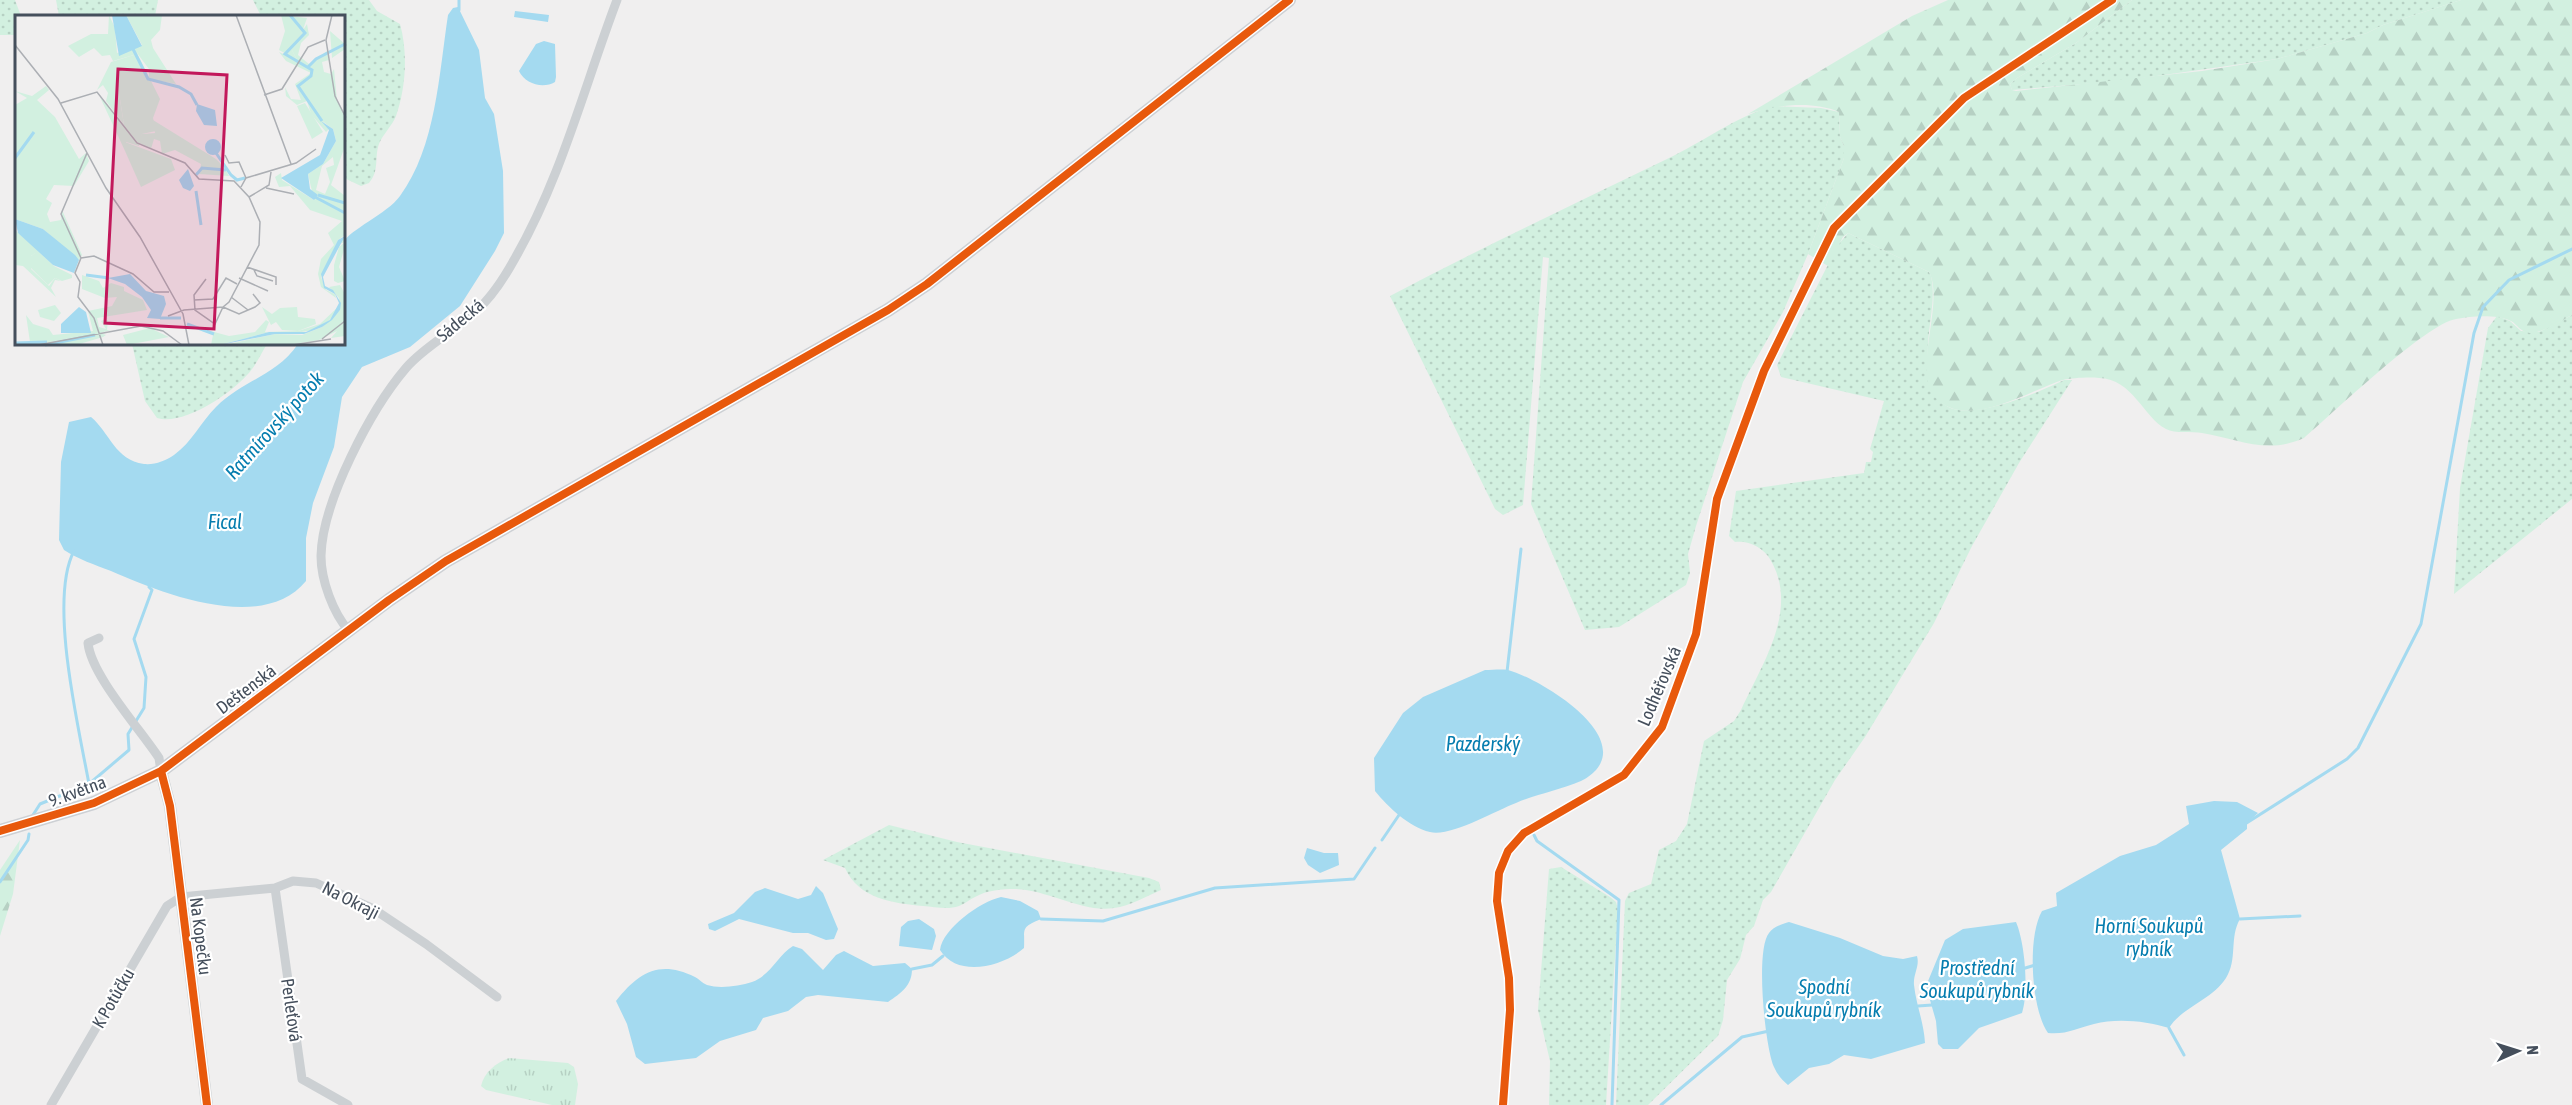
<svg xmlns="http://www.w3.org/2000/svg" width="2572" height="1105" viewBox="0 0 2572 1105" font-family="'Asap Condensed',sans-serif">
<defs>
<pattern id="grass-dots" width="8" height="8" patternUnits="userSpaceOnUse" patternTransform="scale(1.5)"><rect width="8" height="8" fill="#d2f0e0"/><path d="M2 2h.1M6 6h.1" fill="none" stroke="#b6d0c3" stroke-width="1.8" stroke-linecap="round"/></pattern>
<pattern id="forest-firs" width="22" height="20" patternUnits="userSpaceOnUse" patternTransform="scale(1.5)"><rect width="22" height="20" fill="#d2f0e0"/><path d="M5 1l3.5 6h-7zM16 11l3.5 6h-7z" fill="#b6d0c3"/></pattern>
<pattern id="park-tufts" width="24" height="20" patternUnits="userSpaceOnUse" patternTransform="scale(1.5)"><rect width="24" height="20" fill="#d2f0e0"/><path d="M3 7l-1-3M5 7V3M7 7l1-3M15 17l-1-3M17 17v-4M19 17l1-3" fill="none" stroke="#b6d0c3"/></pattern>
</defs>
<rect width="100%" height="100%" fill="#f0efef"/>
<path fill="url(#grass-dots)" d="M0 0H15L21 16H16V35H0Z
M56 0H158L155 16H59Z
M253 0H369L377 11 400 24C408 52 406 88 396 116 392 126 383 134 379 144 374 158 380 170 369 183L361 186 344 178V16H261Z
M2132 0H2461L2383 25 2367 33 2277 59 2121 81 2012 90 2010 84 2017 78 2076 43Z
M1773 106 1821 108 1839 112 1840 137 1844 146V158L1808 254 1783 312 1743 382 1696 526 1688 554 1690 573 1686 585 1619 627 1585 630 1531 504 1549 258 1543 257 1523 505 1503 515 1495 509 1390 296C1481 248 1574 204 1667 159 1703 142 1735 117 1773 106Z
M1848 233 1929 272 1931 276C1936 298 1929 322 1928 345 1927 364 1927 393 1945 405 1970 423 2039 392 2064 380H2072L2019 463 1972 546 1934 623 1865 737 1835 780 1771 892 1763 900 1754 926 1746 935 1740 959 1727 980 1723 1020 1718 1036 1648 1105H1616L1625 901 1629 893 1651 884 1659 850 1676 841 1687 824 1704 741 1734 721 1741 710C1762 664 1800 609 1770 559 1763 547 1748 540 1735 542L1729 536 1736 491 1864 473 1866 462H1871L1873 452 1870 449 1884 401 1781 377 1777 365 1838 245Z
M2572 315V499L2454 594 2460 488 2488 328 2497 316 2510 321 2521 331 2539 332Z
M132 344H267C261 354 255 367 247 375 229 395 183 426 157 418L145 401Z
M889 825 957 842 1149 878 1159 882 1161 890C1147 896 1130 906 1114 908 1082 913 1049 890 1015 889 1002 889 987 890 975 897 970 899 965 904 959 906 948 910 935 907 923 906 892 903 859 899 845 868L823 860Z
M1561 867 1610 897 1616 902 1618 909 1606 1105H1549L1550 1061 1538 1010 1549 869Z"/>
<path fill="url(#forest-firs)" d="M1948 0H2132L2076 43 2017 78 2010 84 2012 90 2016 91 2202 71 2277 59 2367 33 2383 25 2461 0H2572V315C2560 321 2543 333 2530 333 2520 332 2518 325 2511 321 2496 314 2472 316 2456 319 2427 323 2332 414 2304 438 2266 455 2239 439 2202 433 2192 431 2175 434 2166 429 2143 417 2133 379 2099 378 2089 377 2072 378 2063 380 2030 390 1965 432 1935 397 1912 370 1945 302 1929 272L1848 233 1843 237 1828 266 1808 254 1844 158V146L1840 137 1839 112C1812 100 1775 105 1748 114L1912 16Z
M20 840 13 894 0 936V870Z"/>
<path fill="url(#park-tufts)" d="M509 1058 568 1063 574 1067 578 1084 575 1105H552L486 1090 481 1086C484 1072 496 1063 509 1058Z"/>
<path fill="#a4daf0" d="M458 7 479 50 485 98 494 114 503 171 504 233 495 251 460 306 410 347 362 367 342 397 334 447 313 503 306 538V581C263 634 161 593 111 571 95 565 78 559 64 550L59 540 61 462 69 422 91 417C110 433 115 460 144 464 155 465 165 461 174 455 192 442 201 422 216 407 244 379 275 377 298 344H344C344 324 339 256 344 242 349 230 387 214 400 196 436 147 439 74 448 15L453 8Z
M515 11 549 15 548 22 514 17Z
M544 41 555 44 556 77 555 82C543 89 525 84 519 71L536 44Z
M1485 670C1492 670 1501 669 1508 670 1538 678 1629 732 1596 770 1592 774 1586 779 1581 781 1560 790 1537 794 1516 803 1495 811 1451 837 1430 832 1409 827 1388 807 1375 791L1374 758 1403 713 1423 697Z
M2214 801 2237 802 2258 813 2247 823V829L2221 850 2240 919C2229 938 2238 959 2226 978 2212 1000 2182 1007 2169 1028 2146 1021 2117 1018 2094 1024 2077 1028 2066 1035 2048 1033 2031 1009 2027 937 2042 911L2057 906 2056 893 2120 856 2156 845 2189 824 2186 806Z
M1307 848 1324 853H1338L1339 865 1320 873 1308 865 1304 858Z
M816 886 823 893 838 929 834 939 826 940 808 933H793L739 919 715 931 709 929 708 924 734 913 755 892 765 888 798 899 811 895Z
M1001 897 1020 901 1038 911 1041 919C1020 928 1025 928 1024 948 1004 966 958 979 940 950 943 928 980 902 1001 897Z
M919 919 934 929 936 936 932 950 899 946 901 927 908 921Z
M1789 922 1840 938 1883 956 1903 959 1917 956C1920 966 1913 974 1914 985 1916 1004 1924 1023 1925 1043L1871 1059 1844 1055 1829 1064 1809 1068 1788 1085C1782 1080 1777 1074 1774 1067 1765 1047 1755 950 1769 933 1773 927 1782 924 1789 922Z
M2016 922C2025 943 2029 992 2022 1013L1979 1028 1958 1049H1943L1938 1044 1936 1021 1926 986 1945 940 1963 929Z
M793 946 802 949 823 970 836 955 844 951 873 966 905 963 912 969C912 986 901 993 888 1002L818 995 806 997 788 1011 763 1018 756 1030 720 1041 696 1058 645 1064 636 1057 627 1024 616 1001C638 973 659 959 695 977 699 979 702 983 707 985 720 989 739 986 752 982 770 976 778 955 793 946Z"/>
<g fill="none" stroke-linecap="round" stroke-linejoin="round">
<path stroke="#a4daf0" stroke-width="3" d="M459 0V10
M1507 672 1521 549
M89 784 129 750 128 734 144 708 146 677 134 639 152 590 149 587
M33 815 40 804 89 784C79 729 48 600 74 551
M2245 824 2347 759 2358 748 2421 624 2474 333 2483 307 2509 280 2572 249
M1534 835 1537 841 1619 900 1612 1105
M1382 840 1399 815
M0 882 28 840 29 834
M1041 919 1103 921 1215 888 1354 879 1375 848
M2240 919 2300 916
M912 969 932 965 943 956
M2022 969 2035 965
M1918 1006 1932 1005
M2169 1028 2184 1055
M1661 1105 1742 1037 1769 1031"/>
<path stroke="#ccd0d3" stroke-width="9" d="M349 631C333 613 321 580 321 556 322 502 371 409 406 368 426 345 454 332 476 311 491 298 504 278 514 260 561 179 584 87 617 0
M99 638 88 643C91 675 140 729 159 758L161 771
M275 888 302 1079 348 1105
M51 1105 167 906 181 897 275 888 293 881 316 883 372 908 426 944 497 997
M1503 1105 1510 1010 1509 978 1497 901 1499 873 1508 851 1524 833 1624 775 1662 727 1696 634 1717 499 1764 371 1834 228 1964 98 2112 0"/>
<path stroke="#ccd0d3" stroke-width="12" d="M161 771 170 806 207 1105"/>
<path stroke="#cdd0d4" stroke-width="14" d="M0 831 94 803 161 771 389 600 446 561 888 310 927 284 1289 0"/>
<g stroke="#fff" stroke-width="11">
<path id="cycleway" d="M161 771 170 806 207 1105
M0 831 94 803 161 771 389 600 446 561 888 310 927 284 1289 0
M1503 1105 1510 1010 1509 978 1497 901 1499 873 1508 851 1524 833 1624 775 1662 727 1696 634 1717 499 1764 371 1834 228 1964 98 2112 0"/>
</g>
<use href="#cycleway" stroke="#e8590c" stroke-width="8"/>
</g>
<g text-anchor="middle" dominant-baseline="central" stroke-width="4.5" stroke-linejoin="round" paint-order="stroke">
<g font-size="18" fill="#454f5c" stroke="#fff">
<text transform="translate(460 320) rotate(-40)">Sádecká</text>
<text transform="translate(1659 686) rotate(-67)">Lodhéřovská</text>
<text transform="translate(246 689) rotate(-37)">Deštenská</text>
<text transform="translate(77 791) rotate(-20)">9. května</text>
<text transform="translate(351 900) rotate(27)">Na Okraji</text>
<text transform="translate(201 936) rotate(83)">Na Kopečku</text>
<text transform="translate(113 998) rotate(-60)">K Potůčku</text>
<text transform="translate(292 1010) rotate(82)">Perleťová</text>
</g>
<g font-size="20" font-style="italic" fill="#057daf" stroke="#fff">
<text transform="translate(274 425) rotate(-48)">Ratmírovský potok</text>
<text x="225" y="521">Fical</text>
<text x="1483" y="743">Pazderský</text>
<text x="2149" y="925">Horní Soukupů<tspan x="2149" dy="23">rybník</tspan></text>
<text x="1977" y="967">Prostřední<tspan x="1977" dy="23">Soukupů rybník</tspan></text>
<text x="1824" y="986">Spodní<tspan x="1824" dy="23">Soukupů rybník</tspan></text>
</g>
</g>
<g transform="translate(15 15)">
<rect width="330" height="330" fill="#f0efef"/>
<path d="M266 0 292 3 284 26 276 33 282 45 264 35 270 16ZM315 16 330 29V34L317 43ZM132 32 138 33 161 69 134 64V54L122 38ZM119 40 121 45 116 52 100 53 109 110 91 86 93 78 88 70 82 75 96 47ZM290 88 308 117 297 124 282 91ZM138 105 201 144 209 152 203 154 211 155 214 161 184 159 186 149 160 135 147 139 145 126 139 124 136 134 122 127 127 119 140 118ZM110 127 156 144 160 155 126 172 110 136ZM23 236 39 251 57 260V263L47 266 40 263 33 270 14 251 16 241ZM67 260 84 266 88 273 96 268 109 272V276L128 285 132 295 82 303 84 312 91 314 86 306 93 303 89 306 93 305 92 315H96L85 318 91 320 88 322 61 330H28L62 322 18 330 0 328 15 327 11 300 18 309 34 314 38 320 78 316 73 296 97 291 102 282 90 283 67 274ZM40 290 46 298 39 306 25 302 23 295ZM247 292 257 299 265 293 282 292 283 302 300 304 301 309 283 316 267 315 261 307 256 310Z" fill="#d2f0e0"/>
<path d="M94 0 100 13 102 38 127 30 111 0H147L145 15 136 25 138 33 122 38 145 84 138 103 141 116 127 119 124 131 111 127 110 136 85 82 109 110 100 52H116L119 40 98 46 95 40 87 41 79 33 64 42 53 31 76 19H93ZM292 9 294 20 286 28 283 40 294 49 312 36 314 45 307 47 309 57 316 59 319 54 322 86 330 99V131L316 170 330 181V220L323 225 306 262 311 275 320 279 321 283 306 272 303 259 306 244 319 230 313 218 327 206 295 195 275 171 264 172 260 162 266 158 267 165 299 185 293 159 308 149 321 126 318 114 307 106 314 114 311 117 296 99 292 86 282 90 271 81 270 72 276 84 286 85 280 69 296 58 271 46 264 37 282 45 276 33ZM318 142 319 150 311 153 315 167 310 179 301 175 307 151ZM31 71 34 75 22 85 40 102 64 144 71 138 74 146 59 171 39 170 31 184 37 188 32 199 35 207 46 205 47 195 67 240 64 245 28 214 0 204V90L12 83 0 76 17 81ZM0 215 24 236 16 241V254L34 271 40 263 46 266 40 265 36 273 41 282 8 251 0 250ZM330 222V231L324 252 330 266 323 268 319 266V250L324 232 330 227 322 230ZM325 270 330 279V321L316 323 322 316 304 325 274 330H209L260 319 287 320 307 312 325 295 324 283 314 272ZM324 291 323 296 315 305 299 315 280 318 254 317 205 330H196L198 320 173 310 214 321 240 317 251 305 254 307 250 317 283 316 305 309Z" fill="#d2f0e0" fill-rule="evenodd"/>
<path d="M135 313 154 322 112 330 108 320Z" fill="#d2f0e0"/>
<path d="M97 0H111L127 31 104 41ZM182 89 200 95 202 111 189 110 181 96ZM306 106 318 114 321 126 308 149 293 159 295 174 303 180 299 185 266 163 305 140 314 115ZM190 132a8 8 0 1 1 16 0a8 8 0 1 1-16 0ZM173 154 179 171 175 176 168 173 164 165ZM0 204 28 214 60 240 64 245 59 258 38 250 3 218ZM330 221 308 262 310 271 318 275 326 288 325 295 317 305 307 312 289 319H260L205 330 254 317H291L315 305 324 288 320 279 309 273 306 259 323 225ZM115 259 131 276 149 281 151 289 145 304 132 303 136 295 127 282 110 269 93 263ZM64 292 71 297 76 318H46V309Z" fill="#a4daf0"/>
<path fill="none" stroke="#a4daf0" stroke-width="3" d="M275 0 290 18 270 39 297 55 296 61 283 71 307 106M118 34 133 64 164 72 176 79 182 90M293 52 301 44 330 29M201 138 216 160 222 165 230 163M0 143 19 117M181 160 187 153 211 155M181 176 186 210M303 180 330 188M300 182 330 198M71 260 94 263M145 303H166M172 309 199 319M0 328 32 327M30 330 80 320"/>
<path fill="none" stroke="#acafb4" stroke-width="1.5" d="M221 0 276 149M317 0 311 25 320 81 330 101M0 30 43 84 91 173 125 222 168 299 174 330M249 80 267 74 293 32 310 25M46 88 82 77 122 128 170 148 184 164 219 166 234 182 245 207 244 230 214 287 208 292 169 295 153 301M210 140 214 148 224 147 231 163M226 172 231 163 281 148 301 134M251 173 279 179M234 182 254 170 256 157M66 243 46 199 72 138M66 243 79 241 118 259 139 277H154M66 243 60 258 65 267 63 282 79 303 88 330M232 252 261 262V270M239 255 242 261 258 266M224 263 253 276M191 264 179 280 180 295 200 309 208 292M216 282 233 295M179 285 198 284 211 263 222 269M208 292 224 299 240 292 245 288 238 279M307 324 330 306M23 330 126 311 148 316 167 330M278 330 316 324"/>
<path fill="#c2185b" fill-opacity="0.15" stroke="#c2185b" stroke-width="3" d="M103 54 212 60 199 314 90 308Z"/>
<rect width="330" height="330" fill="none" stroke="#454f5c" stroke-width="3"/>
</g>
<g transform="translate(2518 1051) rotate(87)" stroke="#ffffff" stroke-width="4.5" paint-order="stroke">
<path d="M0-4.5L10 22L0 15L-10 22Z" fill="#454f5c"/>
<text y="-9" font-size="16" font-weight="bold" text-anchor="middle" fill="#454f5c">N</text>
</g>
</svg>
